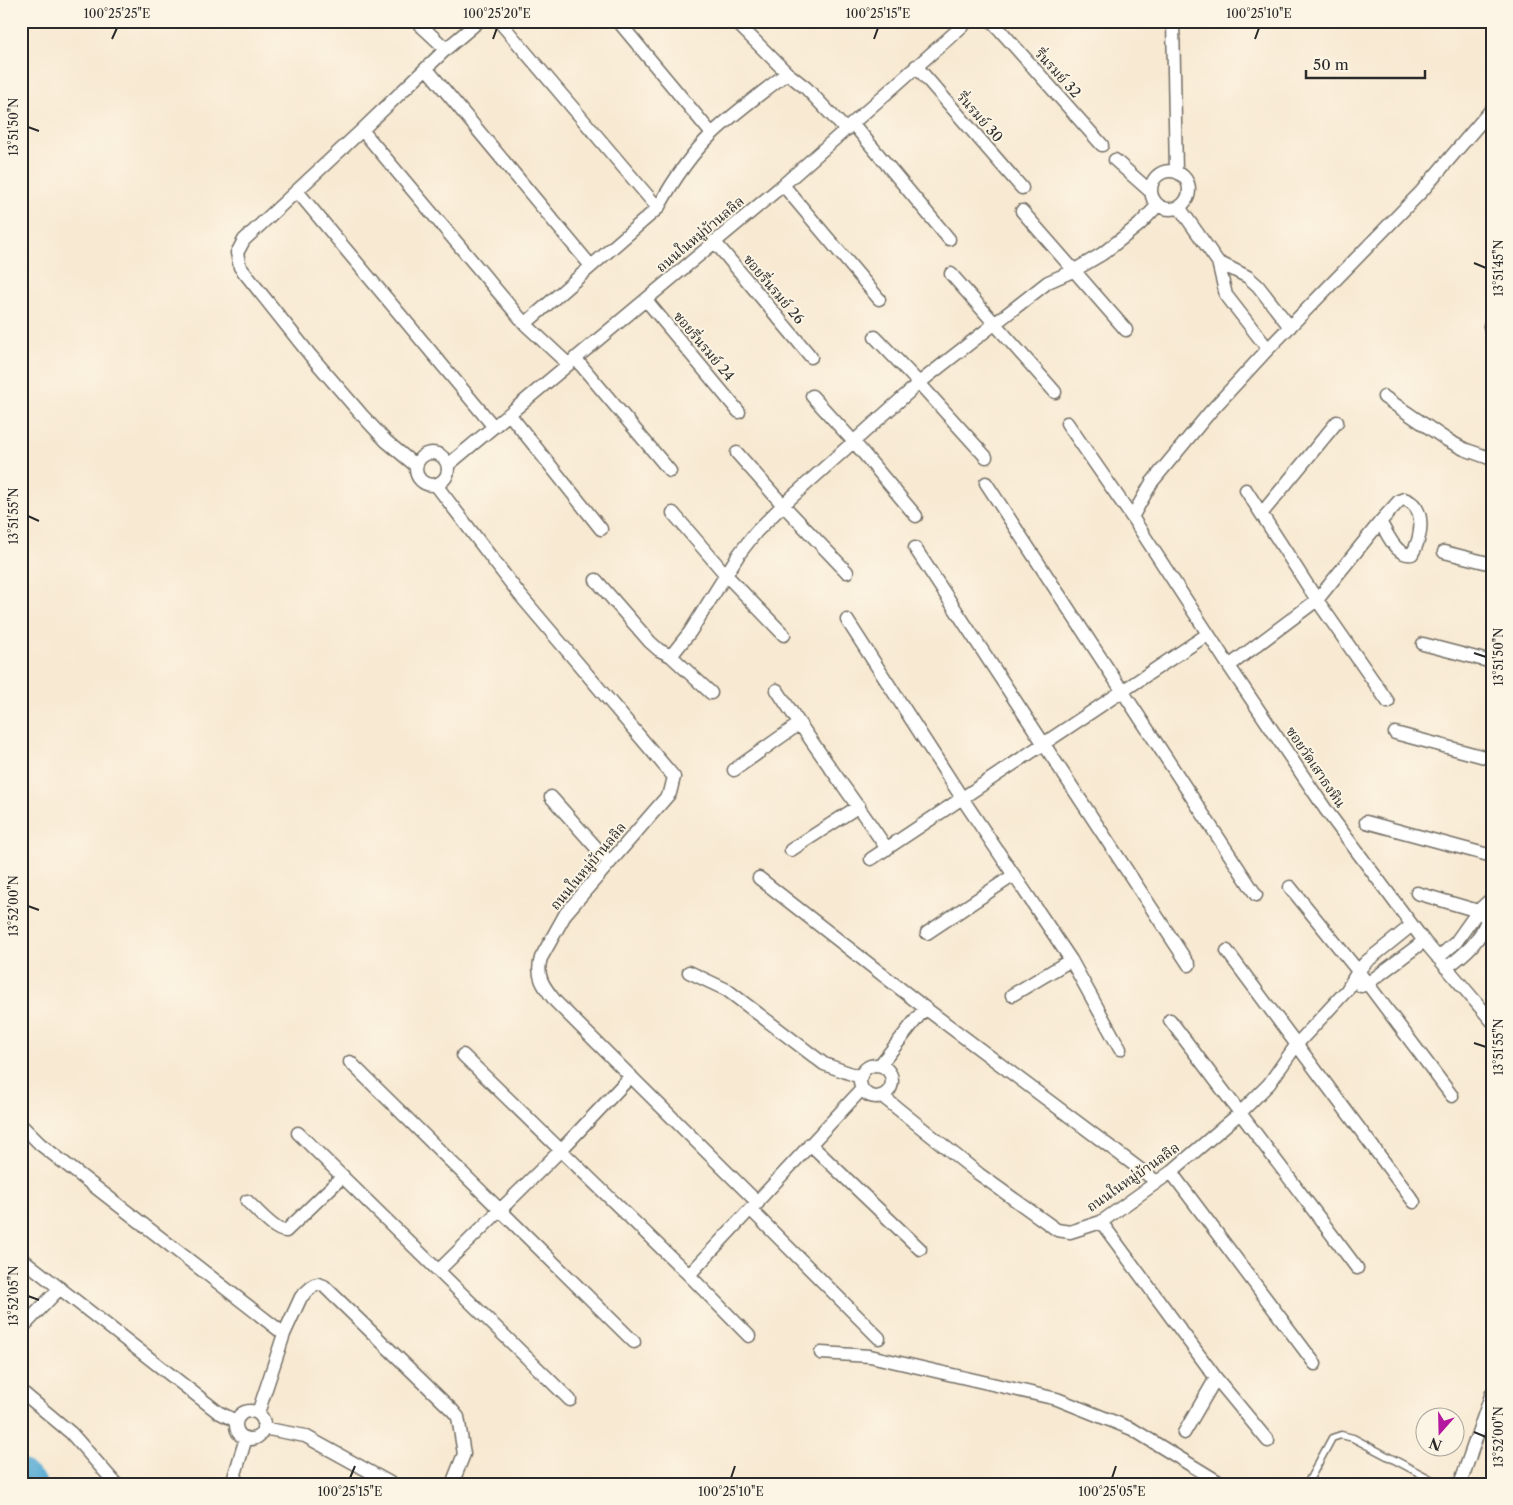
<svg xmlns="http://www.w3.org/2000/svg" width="1513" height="1505" viewBox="0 0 1513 1505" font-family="'Libre Caslon Text','Noto Serif Thai',serif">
<rect width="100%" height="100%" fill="#fcf5e5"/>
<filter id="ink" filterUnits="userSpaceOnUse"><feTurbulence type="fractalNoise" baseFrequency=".02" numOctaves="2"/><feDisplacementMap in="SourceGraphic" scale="10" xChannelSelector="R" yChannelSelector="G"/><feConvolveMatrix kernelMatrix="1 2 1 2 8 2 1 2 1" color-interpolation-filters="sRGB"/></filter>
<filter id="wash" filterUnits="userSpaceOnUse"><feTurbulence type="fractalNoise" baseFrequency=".0096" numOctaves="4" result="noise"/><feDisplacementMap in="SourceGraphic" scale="20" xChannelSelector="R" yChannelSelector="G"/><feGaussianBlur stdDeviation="1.12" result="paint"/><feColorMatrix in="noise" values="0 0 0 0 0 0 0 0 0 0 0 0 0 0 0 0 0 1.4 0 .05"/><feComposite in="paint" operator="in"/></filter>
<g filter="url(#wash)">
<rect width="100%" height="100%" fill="#f8e9d2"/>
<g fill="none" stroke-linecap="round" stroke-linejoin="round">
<path stroke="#58acd4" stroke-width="29" d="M21 1474 32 1484"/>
</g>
</g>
<g filter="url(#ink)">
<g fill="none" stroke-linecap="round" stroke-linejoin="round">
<g stroke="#736e65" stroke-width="9">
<path id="service" d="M1307 1484 1332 1438 1341 1435 1353 1438 1440 1484"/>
</g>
<g stroke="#736e65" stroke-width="15">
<path id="minor" d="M416 21 446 49
M499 21 658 208
M618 21 712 134
M735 21 787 73 806 88 846 130
M992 21 1102 145
M1173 21 1176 172
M916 66 1022 188
M427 69 591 266
M853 124 949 239
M362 130 525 324
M1115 160 1151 192
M1151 190a19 19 0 1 1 38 0a19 19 0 1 1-38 0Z
M783 185 879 299
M297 191 494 427
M1179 207 1218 262 1226 295 1268 349
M1022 211 1126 330
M714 241 811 357
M1218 262 1248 277 1258 286 1290 327
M951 274 1055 392
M646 300 739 412
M1492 321 1490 326 1492 334
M875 337 919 383 986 457
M575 358 670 471
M568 364 525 324 658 208C673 181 690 155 712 134 735 112 762 93 787 73
M812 396 854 442 916 516
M1384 397 1447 440 1464 449 1492 459
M510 415 601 529
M1067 423 1132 517 1229 666 1326 810 1424 941 1492 1021
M416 469a16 16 0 1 1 32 0a16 16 0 1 1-32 0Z
M737 453 783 505 847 572
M448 465 783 185 968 21
M416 466 386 441 361 414 310 355 240 267 237 253 244 240 362 130 446 49 479 21
M986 483 1256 895
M436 485 520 595 674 777 670 793 566 913 541 958C535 977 545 988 556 1002L758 1203
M1246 490 1317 600 1388 702
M673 513 726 575 784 635
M1262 513 1337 422
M1132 517 1152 482 1210 412 1268 349 1421 192 1492 109
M915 548 1189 965
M1444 552 1492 564
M596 580 650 642 659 650 671 656 711 693
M847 620 962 798 1071 960 1120 1049
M1423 644 1492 662
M671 656 690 632 739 554 756 532 783 505 919 383 1048 282 1073 271 1102 254 1139 225 1158 205
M1229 666 1317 600 1380 522 1399 501 1404 499C1427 506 1422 537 1412 554 1396 557 1388 534 1380 522
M777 690C812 744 851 795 887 849
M1395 733 1492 759
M734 770 799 724
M551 797 609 862
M1366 822 1492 856
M791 850 859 806
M871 859 1208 634
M759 878 925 1008 1157 1182
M1290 887 1358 971 1452 1096
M1417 893 1478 911 1483 915
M927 933 1014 875
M1227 951 1414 1202
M1438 958 1456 942 1478 911 1491 899
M1446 968C1465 954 1482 940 1488 916 1489 910 1490 903 1492 897
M689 972 727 990 824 1064 860 1077
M1361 986 1367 984 1424 941
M1012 995 1071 960
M1170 1020 1357 1268
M463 1055 689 1275 749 1336
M350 1062 634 1342
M880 1065 925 1008
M860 1081a16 16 0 1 1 32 0a16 16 0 1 1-32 0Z
M882 1096 979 1174 1057 1230 1070 1232 1101 1222 1171 1172 1240 1113 1269 1084 1297 1044 1347 990 1358 971 1366 962 1412 925
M21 1125 40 1144 284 1334
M298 1133 570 1400
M810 1144 920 1249
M1171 1172 1315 1364
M247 1201C256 1209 275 1232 286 1231L343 1176
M751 1210 879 1338
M1101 1222 1216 1378 1268 1441
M21 1258 218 1412 236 1421
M439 1270 561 1150 631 1076
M689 1275 862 1089
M21 1329 60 1288
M821 1353 870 1356 1057 1399 1132 1429 1222 1484
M21 1391 71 1433 116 1484
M236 1425a14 14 0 1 1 28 0a14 14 0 1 1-28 0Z
M258 1413 284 1334 301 1297 314 1285 318 1284 324 1286 453 1411 458 1417 464 1454 452 1484
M263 1428 305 1436 392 1484
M1184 1433 1216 1378
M232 1484 246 1438
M1460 1484 1492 1393"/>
</g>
<use href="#service" stroke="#fff" stroke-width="6"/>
<use href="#minor" stroke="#fff" stroke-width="12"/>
</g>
</g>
<path fill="none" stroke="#2b2b2b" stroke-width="2" d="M112 39 117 28M493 39 497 28M874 39 878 28M1255 39 1259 28M28 127 39 131M1474 263 1486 268M28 516 39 521M1474 653 1486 657M28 906 39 910M1474 1043 1486 1047M28 1296 39 1300M1474 1432 1486 1437M350 1478 355 1466M731 1478 735 1466M1112 1478 1116 1466"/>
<g text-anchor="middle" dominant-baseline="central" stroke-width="4" stroke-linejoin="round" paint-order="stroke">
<g font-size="14" fill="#2b2b2b" stroke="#fcf5e5">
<text transform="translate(1058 73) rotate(48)">รื่นรมย์ 32</text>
<text transform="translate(980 117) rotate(49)">รื่นรมย์ 30</text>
<text transform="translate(700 234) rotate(-40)">ถนนในหมู่บ้านลลิล</text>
<text transform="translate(774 289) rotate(50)">ซอยรื่นรมย์ 26</text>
<text transform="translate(704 346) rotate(50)">ซอยรื่นรมย์ 24</text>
<text transform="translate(1316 767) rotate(56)">ซอยวัดเสาธงหิน</text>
<text transform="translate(588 866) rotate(-50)">ถนนในหมู่บ้านลลิล</text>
<text transform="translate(1133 1177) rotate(-35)">ถนนในหมู่บ้านลลิล</text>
</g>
</g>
<rect width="1513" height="1505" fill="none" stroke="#fcf5e5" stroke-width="55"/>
<g transform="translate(1440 1432) rotate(200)"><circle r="24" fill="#fcf5e5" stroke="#a8a49b"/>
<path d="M0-4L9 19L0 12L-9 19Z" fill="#b5179e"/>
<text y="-8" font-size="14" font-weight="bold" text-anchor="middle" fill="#2b2b2b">N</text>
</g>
<path d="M1306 70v8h119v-8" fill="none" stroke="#2b2b2b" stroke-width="2.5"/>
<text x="1313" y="70" font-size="15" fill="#2b2b2b" stroke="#fcf5e5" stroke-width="4" paint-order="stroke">50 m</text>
<rect x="28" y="28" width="1458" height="1450" fill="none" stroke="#2b2b2b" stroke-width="2"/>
<g font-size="12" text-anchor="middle" fill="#2b2b2b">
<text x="117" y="18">100°25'25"E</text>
<text x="497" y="18">100°25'20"E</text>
<text x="878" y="18">100°25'15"E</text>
<text x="1259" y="18">100°25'10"E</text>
<text transform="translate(14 127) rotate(-90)" y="4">13°51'50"N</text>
<text transform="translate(1499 268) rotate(-90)" y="4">13°51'45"N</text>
<text transform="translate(14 516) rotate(-90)" y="4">13°51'55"N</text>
<text transform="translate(1499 657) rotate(-90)" y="4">13°51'50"N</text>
<text transform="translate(14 906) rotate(-90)" y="4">13°52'00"N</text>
<text transform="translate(1499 1047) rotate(-90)" y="4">13°51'55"N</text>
<text transform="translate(14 1296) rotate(-90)" y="4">13°52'05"N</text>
<text transform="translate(1499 1437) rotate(-90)" y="4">13°52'00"N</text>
<text x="350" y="1496">100°25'15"E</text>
<text x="731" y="1496">100°25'10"E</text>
<text x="1112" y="1496">100°25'05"E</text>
</g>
</svg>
